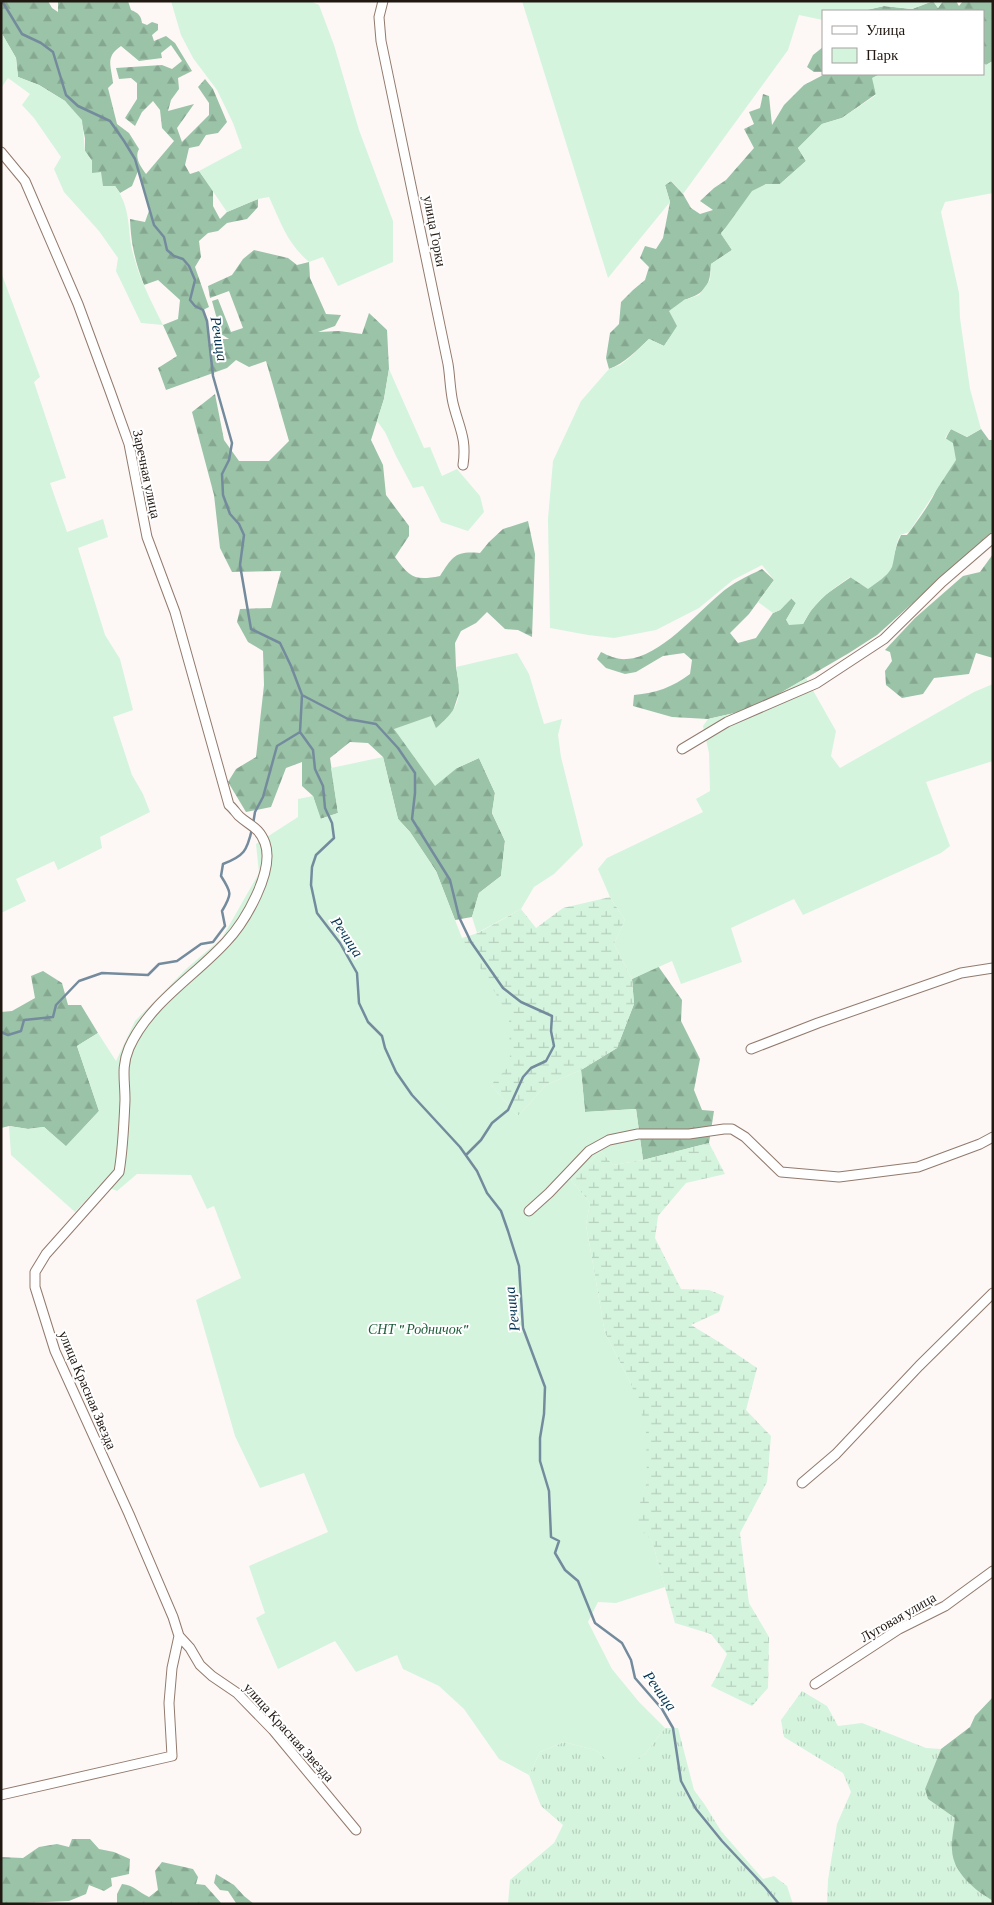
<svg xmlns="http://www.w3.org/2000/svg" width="994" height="1905" viewBox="0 0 994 1905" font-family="'Crimson Pro',serif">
<defs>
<pattern id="grass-tufts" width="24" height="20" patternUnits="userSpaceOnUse" patternTransform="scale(1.25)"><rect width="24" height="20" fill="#d4f4de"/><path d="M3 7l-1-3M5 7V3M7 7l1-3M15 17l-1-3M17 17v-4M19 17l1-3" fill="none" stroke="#b6d0bd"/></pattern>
<pattern id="forest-firs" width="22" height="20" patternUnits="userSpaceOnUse" patternTransform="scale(1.25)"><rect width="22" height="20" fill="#9bc3a8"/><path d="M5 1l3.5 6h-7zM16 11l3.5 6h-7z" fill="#85a790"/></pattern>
<pattern id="wetland-marsh" width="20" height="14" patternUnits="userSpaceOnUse" patternTransform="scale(1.25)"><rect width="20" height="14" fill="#d4f4de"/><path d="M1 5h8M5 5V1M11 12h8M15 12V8" fill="none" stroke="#b6d0bd"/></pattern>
</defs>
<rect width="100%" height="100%" fill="#fdf8f5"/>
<path fill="url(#grass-tufts)" d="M802 1691 827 1706 838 1726 862 1723 926 1748 941 1749 925 1789 928 1799 955 1818 952 1851 983 1895 993 1901V1904H827L828 1880 837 1824 851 1792 843 1773 784 1737 781 1720Z
M665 1728H678L694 1790 705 1805 721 1831 763 1879 774 1876 787 1886 793 1904H508L510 1880 554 1843 563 1825 541 1806 529 1775 540 1752 564 1742 595 1750 620 1769 645 1754Z"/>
<path fill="url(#forest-firs)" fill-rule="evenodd" d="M1 1H48L52 8 58 12V1H128L131 10C138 13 141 15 142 23L147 25 152 22 158 24V30L152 35 154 41 166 36 175 43 192 71 178 78 179 89 171 100 168 111 194 104 177 128 182 142 209 115V103L198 87 205 79 213 89 227 122 218 133 206 135 199 146 189 148 185 165 190 174 199 171 213 190V206L220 219 227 212 258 199V207L247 219 227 223 218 231 208 233 199 241 201 257 195 267 209 307 203 310 207 321 209 345 220 339H229L221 334 212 301 218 299 231 332 243 328 229 291 210 298 208 286 232 275 243 259 254 250 288 258 297 265 309 262 310 278 326 314 341 315 335 326 318 332 339 331 362 334 369 313 387 330 389 369 384 399 371 440 383 465 386 495 409 526V536L395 557C410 578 415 581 440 576 453 556 455 551 480 553L489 542 503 529 528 521 535 554 532 637 518 630 505 629 487 612 476 623 461 631 455 643 456 667 460 690 452 714 436 729H394L457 768 479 758 495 793 492 813 505 841 501 876 479 893 472 917 455 920 436 871 410 832 398 819 383 757 368 743 350 742 330 758 338 813 320 819 313 796 302 786V762L286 768 271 807 246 812 228 782 236 769 256 757 264 685 263 651 248 642 237 622 240 609 271 608 281 571 232 572 220 548 214 495 192 412 215 394 224 440 239 461H269L289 441 266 361 249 367 236 360 227 368 166 390 158 368 177 356 163 325 178 319 180 300 158 280 144 285C135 261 131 244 130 219L145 222 150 208 138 171 132 186 120 193 115 186 103 187 92 174V161L85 151V138L82 124 65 101 39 85 18 77 16 58 1 32ZM171 45 182 61 172 69 162 65 116 68 119 79 131 78 137 83V99L125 118 135 126 142 112 153 101 160 110 162 128 174 141 146 174C141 167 134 158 139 149L129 133 117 124 108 88 113 83C111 65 105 57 121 46L139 61 162 58 161 53Z
M933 1 938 8 943 1H956L959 6 963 1H993V61L986 65 983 63V11H862L884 6 912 9Z
M823 47V72H814L807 67 813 55Z
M825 74H880L873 78 876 94 842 118 822 124 798 148 806 161 780 184H766L721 233 732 250 711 264C710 286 706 293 684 300L678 326 664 346 649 339C636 351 625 363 609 369L606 358 610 333 619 324 621 302 633 290 645 280 649 267 640 258 645 246 656 249 663 238 670 202 665 185 671 181 683 194 691 208 700 214 713 210 700 201 714 188 726 180 754 148 744 129 754 124 749 112 760 108 763 94 769 96 772 125 784 105 804 85Z
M951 429 967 437 981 429 989 440H993V531L877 635 849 653 777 695 739 712 708 719 672 717 633 706 634 695C656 693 673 687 690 674L692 660 684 653 663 656 636 672 625 674 606 668 597 659 601 652C609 656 618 660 627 659 660 657 696 614 720 594 732 583 748 576 762 569L774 580 749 614 730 633 738 643 756 638 773 613 780 610 791 598 796 603 786 620 803 624 811 610 825 595 851 577 886 575C894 563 894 548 901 535H907C917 521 933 501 938 485 943 465 939 447 951 429Z
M993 554V658L976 653 969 674 934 678 923 694 902 698 886 685 885 671 892 661 890 652 885 650 915 618 963 576 980 572Z
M658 966 682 1000 681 1021 700 1059 694 1090 702 1110 714 1111 709 1143 643 1160 636 1109 585 1112 581 1070 617 1048 634 1004 632 979Z
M43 971 62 983 68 1005H81L98 1033 77 1046 99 1111 66 1147 44 1127 28 1129 9 1126 1 1128V1012L12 1011 35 998 31 976Z
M993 1697V1901C975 1890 953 1873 952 1850 951 1840 954 1829 955 1818L928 1799 925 1789 941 1749 970 1727 975 1716Z
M72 1839H90L99 1849 114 1852 130 1859 129 1874 111 1878 112 1886 104 1891 89 1885 86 1894 69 1901 1 1904V1857L23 1858 39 1847 57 1844 69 1847Z
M162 1862 193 1869 198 1877 196 1884 205 1885 222 1904H117V1894L122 1884C134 1885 138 1892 149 1897L158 1890 155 1871Z
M216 1874 234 1885 244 1896 254 1904H232L236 1903 228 1891 220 1890 214 1883Z"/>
<path fill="url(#wetland-marsh)" d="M610 897 625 920 614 944 632 979 634 1004 617 1048 581 1070 546 1085 518 1116 491 1085 462 938 478 933 521 909 536 928 563 908Z
M709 1143 725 1174 686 1183 658 1216 655 1238 681 1289 709 1290 724 1296 719 1312 691 1325 719 1342 757 1368 746 1410 771 1436 767 1482 740 1533 749 1603 769 1637 768 1688 752 1706 711 1686 719 1672 727 1654 711 1634 675 1623 652 1541 633 1523 647 1480 631 1384 605 1333 586 1225 590 1203 571 1180 601 1151 613 1165 643 1160Z"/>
<path fill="#d4f4de" d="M171 1H310L319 5 334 45 359 130 393 221V262L338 286 323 257 309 262C287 243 281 223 269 197L258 199 227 212 199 171 242 148 233 123 217 90 193 58 181 35Z
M522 1H943L938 8 933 1 912 9 884 6 862 11H823V20L799 15 788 50 683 194 671 181 665 185 670 202 608 278Z
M1 32 16 58 18 77 39 85 65 101 82 120 85 151 92 161V173L101 172 103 186H115C133 211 126 231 134 257 140 280 152 303 163 325L141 323 116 271 118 258 99 231 64 192 54 169 61 157 34 118 22 105 30 94 8 78 1 88Z
M993 61V193L945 202 941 212 959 293 960 318 970 389 981 429 967 437 951 429 945 438 953 443 956 460 909 532 900 535C895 546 895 556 892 567 888 576 876 583 868 589L850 577C830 591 815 601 803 624L789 625 786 620 796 603 792 598 780 610 773 613 758 602 774 580 762 565 733 580 699 608 656 630 614 638 588 635 550 628 548 519 553 461 581 401 609 369 620 365 628 359 649 339 664 346 677 326 669 311 684 300 699 295 710 280 711 264 732 250 721 234 752 191 766 184H780L806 161 798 148 822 124 842 118 876 95 872 78 880 74H983V63L986 65Z
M1 272 40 377 34 382 66 478 50 483 67 532 103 519 108 537 78 548 105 635 120 659 133 710 113 717 132 775 143 794 150 812 100 837 102 848 58 870 54 861 16 879 26 901 1 913Z
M389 369 424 448 430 447 442 476 457 469 480 496 484 512 468 531 441 522 423 486 413 488 396 456 385 432 377 421 384 399Z
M517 653 529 674 544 724 562 719 558 735 561 757 583 845 554 874 534 887 521 909 477 933 472 917 479 893 501 876 505 841 492 813 495 793 479 758 457 768 435 786 394 729 431 716 436 728C460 707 462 699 456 667Z
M806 678 836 731 831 756 840 768 974 692 993 684V761L926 782 950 846 941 853 803 915 794 899 731 928 742 962 681 984 672 961 632 979 614 944 625 920 610 897 598 869 607 858 703 812 696 799 710 791 709 753 703 726 708 719 739 712 777 695Z
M383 757 398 819 410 832 436 871 462 938 509 1016 510 1065 491 1085 518 1116 546 1085 581 1070 585 1112 636 1109 643 1160 613 1165 601 1151 571 1180 590 1203 586 1225 605 1333 631 1384 646 1427 647 1480 634 1523 652 1541 665 1587 616 1603 598 1602 588 1622 612 1669 639 1702 665 1728 645 1754 620 1770 595 1750 564 1742 540 1752 529 1775 499 1759 464 1709 439 1686 403 1669 397 1655 356 1672 335 1641 278 1669 256 1618 265 1613 249 1566 328 1532 304 1473 260 1488 235 1436 196 1300 241 1278 214 1206 207 1209 191 1175 137 1174 117 1191 101 1184 75 1212 11 1155 9 1126 28 1129 44 1127 66 1146 99 1111 77 1046 98 1033 116 1061 135 1021 186 969 222 938 259 873 256 844 298 817V799L313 796 321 819 338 813 331 768Z"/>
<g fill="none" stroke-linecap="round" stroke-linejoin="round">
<path stroke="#748b9d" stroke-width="2.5" d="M2 1 22 34 41 43 53 52 66 95 78 106 110 121 124 141 135 159 154 225 164 237 167 250 174 256 183 259 189 266 195 280 190 300 195 306 203 310 207 321 213 376 232 443 229 460 222 474 223 495 230 514 239 524 244 535 240 565 251 629 280 643 291 666 302 695 300 732 313 750 315 769 323 786 325 808 332 823 334 838 316 855 312 867 311 885 317 913 340 943 357 973 359 1003 368 1022 382 1036 385 1048 396 1072 412 1095 460 1147 477 1171 487 1193 501 1211 508 1231 519 1266 523 1328 545 1387 544 1414 540 1438V1461L549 1491 551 1537 559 1541 555 1553 565 1570 578 1581 595 1623 622 1643 631 1660 635 1678 662 1709 673 1728 681 1781 696 1809 722 1841 765 1887 779 1904
M302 695 348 719 376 724 398 748 415 773V793L412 819 450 880 459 917 471 942 503 988 521 1002 552 1016 551 1031 554 1046 546 1061 531 1068 523 1077 508 1110 492 1123 481 1140 466 1155
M253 824 255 812 263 797 277 746 300 732
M1 1032 8 1035 21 1031 24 1020 53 1017 56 1005 79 981 102 973 148 975 159 964 177 961 201 944 213 942 225 926 222 911C232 894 232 893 221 876L223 864C244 856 247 851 252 829"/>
<g stroke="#927a6d" stroke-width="11">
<path id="minor" d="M383 1 379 17 381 41 448 364C450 376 450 390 453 403 459 428 467 438 463 465
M1 152 25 181 78 304 110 391 129 444 147 537 175 612 229 805C233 808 236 813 239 816 250 826 259 827 265 843 275 871 245 922 226 942 194 977 149 1003 129 1048 121 1067 125 1080 125 1100 124 1124 123 1149 119 1172L46 1254 35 1272V1287L55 1351 129 1514 173 1617 179 1636 172 1668 169 1703 172 1756 1 1795
M682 749 727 722 817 683 884 639 942 582 993 538
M751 1049 818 1023 961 973 993 968
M529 1211 549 1193 589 1151 609 1140 638 1134H689L724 1129H732L745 1137 781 1172 839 1177 918 1167 980 1144 993 1137
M802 1483 836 1454 919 1366 993 1293
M179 1636 190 1648 200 1665 212 1676 237 1693 273 1730 356 1830
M815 1684 899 1629 945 1606 993 1571"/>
</g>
<use href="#minor" stroke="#fff" stroke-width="9"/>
</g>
<g text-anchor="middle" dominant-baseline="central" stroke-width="4" stroke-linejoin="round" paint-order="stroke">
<g font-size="14" fill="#211812" stroke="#fff">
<text transform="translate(435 231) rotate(79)">улица Горки</text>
<text transform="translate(147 474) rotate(78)">Заречная улица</text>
<text transform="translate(88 1390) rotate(67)">улица Красная Звезда</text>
<text transform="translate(898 1617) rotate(-30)">Луговая улица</text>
<text transform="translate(289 1732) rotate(48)">улица Красная Звезда</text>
</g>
<g font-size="14" font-style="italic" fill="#1d5c39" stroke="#fff">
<text x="418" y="1329">СНТ " Родничок"</text>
</g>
<g font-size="15" font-style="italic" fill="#043451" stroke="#fff">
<text transform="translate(219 339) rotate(81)">Речица</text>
<text transform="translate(347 937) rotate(56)">Речица</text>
<text transform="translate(512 1309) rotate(-97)">Речица</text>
<text transform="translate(660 1691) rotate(54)">Речица</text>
</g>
</g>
<rect width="994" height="1905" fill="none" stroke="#211812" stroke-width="5"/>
<rect x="822" y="10" width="162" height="65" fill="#ffffff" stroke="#a6a3a0"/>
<rect x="832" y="26" width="25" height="8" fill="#ffffff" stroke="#a6a3a0"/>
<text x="866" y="35" font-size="15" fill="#211812">Улица</text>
<rect x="832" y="48" width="25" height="15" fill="#d4f4de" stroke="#a6a3a0"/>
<text x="866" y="60" font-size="15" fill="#211812">Парк</text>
</svg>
